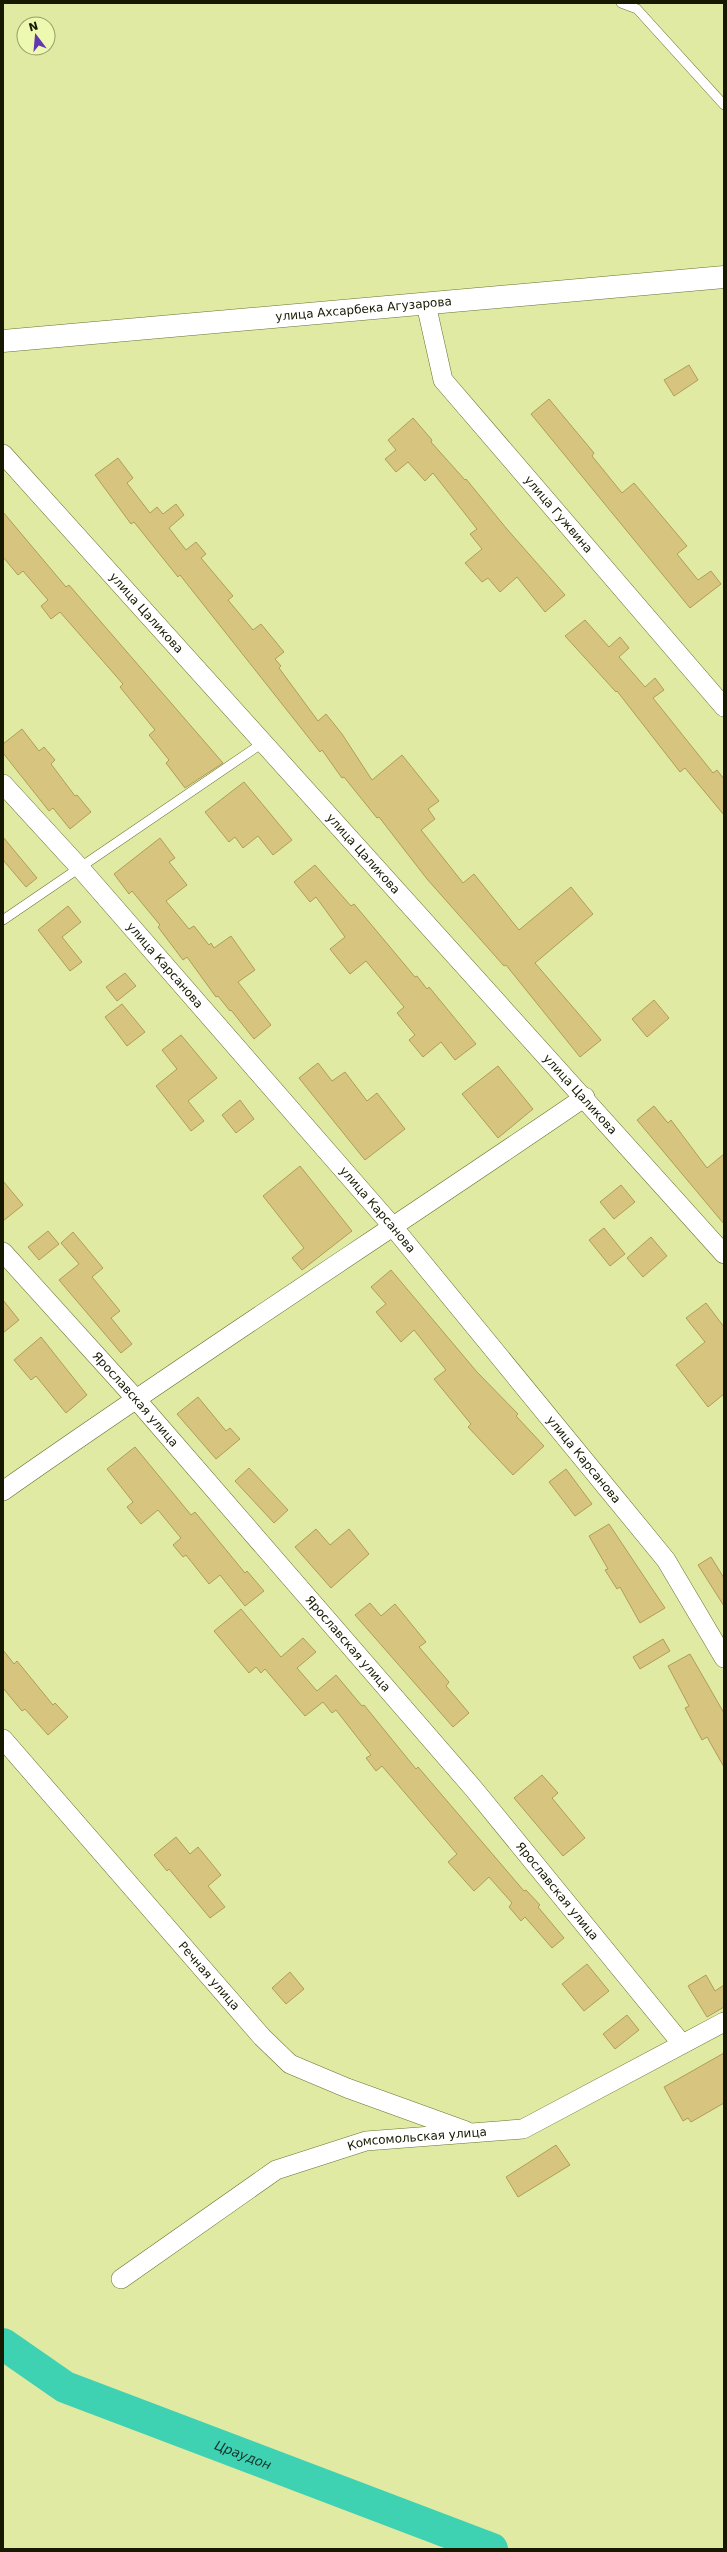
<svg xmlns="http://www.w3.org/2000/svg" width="727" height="2552" viewBox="0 0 727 2552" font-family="'DejaVu Sans',sans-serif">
<rect width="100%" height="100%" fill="#e0eaa3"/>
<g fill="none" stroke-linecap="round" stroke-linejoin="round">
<path stroke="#3ed2b3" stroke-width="32" id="s1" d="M3 2344 65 2387 492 2549"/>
</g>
<path fill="#d7c57f" stroke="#af9d58" d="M689 365 698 380 674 396 664 380Z
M549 399 594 453 592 456 622 493 634 483 687 546 677 554 698 580 711 571 721 584 690 608 531 414Z
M413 418 432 440 431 442 465 480 466 479 506 528 565 595 545 612 517 577 500 592 488 578 482 582 465 563 482 549 470 534 477 529 433 473 425 481 408 462 396 472 385 459 396 450 388 440Z
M118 458 133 478 127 483 150 513 157 507 163 514 176 504 184 515 169 528 186 550 196 542 206 554 201 558 233 596 228 600 253 630 261 624 284 652 275 659 281 666 279 668 318 721 326 714 342 734 372 780 402 755 439 801 428 809 435 819 421 830 463 883 474 874 519 930 571 887 588 908 593 914 535 963 601 1040 580 1057 506 965 504 966 427 879 379 817 377 818 344 777 342 778 322 750 320 752 180 575 178 577 134 522 131 524 95 475Z
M3 512 66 587 69 585 223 763 185 788 166 763 169 760 149 735 155 730 120 687 123 684 60 612 51 619 41 606 48 600 23 571 18 575 3 557Z
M585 620 609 647 620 637 629 648 619 657 645 687 655 678 664 690 653 698 713 773 717 770 724 779V815L685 768 680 772 617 691 616 692 565 636Z
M22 729 39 751 44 747 55 760 51 764 75 796 77 795 91 812 70 829 53 808 49 811 3 753V744Z
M244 782 292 840 273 855 258 836 243 848 235 837 229 842 205 812Z
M3 837 37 878 26 887 3 860Z
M160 838 175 858 169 862 187 885 166 901 189 929 194 926 209 945 211 943 214 948 231 936 255 970 238 982 271 1025 254 1039 231 1010 230 1011 218 996 216 997 187 957 183 960 158 927 160 925 132 891 129 894 114 874Z
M315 865 351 906 354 904 415 977 417 976 427 989 429 987 476 1044 455 1060 441 1042 423 1057 409 1040 415 1035 397 1013 404 1007 366 961 350 974 330 949 345 937 316 897 310 902 294 882Z
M68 906 81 922 62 937 82 962 70 971 38 930Z
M125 973 136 986 117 1001 106 987Z
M654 1000 669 1018 647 1037 632 1019Z
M122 1004 145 1032 127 1046 105 1017Z
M181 1035 217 1078 188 1101 204 1121 191 1131 156 1086 177 1069 162 1050Z
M318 1063 332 1081 345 1072 367 1101 377 1093 405 1129 365 1160 299 1078Z
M498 1066 533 1109 498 1138 462 1094Z
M240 1100 254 1119 236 1133 222 1115Z
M654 1106 668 1123 671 1120 707 1168 724 1154V1224L637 1120Z
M300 1166 352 1231 302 1270 292 1258 304 1248 263 1196Z
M3 1181 23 1205 3 1221Z
M621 1185 635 1202 614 1219 600 1202Z
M604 1228 625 1254 610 1266 589 1240Z
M48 1231 59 1244 39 1260 28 1247Z
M73 1232 103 1268 92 1277 120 1311 111 1318 132 1344 121 1353 59 1280 79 1264 61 1243Z
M651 1237 667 1256 643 1277 627 1258Z
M391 1270 477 1372 518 1414 516 1416 544 1446 513 1475 468 1427 471 1424 434 1379 446 1370 414 1330 401 1342 376 1312 386 1304 371 1287Z
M3 1300 19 1320 3 1333Z
M706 1303 724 1327V1394L708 1407 676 1365 705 1342 686 1318Z
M41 1337 87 1395 66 1413 36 1376 31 1380 14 1360Z
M198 1397 226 1431 230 1428 240 1439 216 1459 177 1414Z
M135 1447 191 1515 195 1512 245 1573 247 1571 264 1591 245 1606 220 1575 209 1584 186 1555 183 1557 173 1545 181 1538 158 1510 141 1524 127 1507 133 1502 107 1469Z
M249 1468 288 1510 274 1523 235 1481Z
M566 1469 592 1504 575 1516 549 1482Z
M609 1524 665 1608 640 1623 620 1587 617 1589 605 1570 608 1569 589 1536Z
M316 1529 330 1545 349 1529 369 1554 331 1588 295 1547Z
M711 1557 724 1578V1606L698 1565Z
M370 1603 381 1616 395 1604 426 1642 419 1647 449 1682 446 1686 469 1713 453 1727 355 1615Z
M241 1609 281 1657 303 1638 316 1652 297 1668 317 1691 336 1675 362 1706 364 1705 416 1769 418 1767 524 1891 526 1890 540 1905 538 1907 564 1938 552 1948 525 1917 521 1921 509 1907 512 1903 489 1877 474 1891 448 1862 457 1854 382 1766 376 1771 366 1758 371 1755 336 1710 332 1713 323 1702 305 1716 265 1669 261 1673 256 1667 249 1673 214 1631Z
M663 1639 670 1651 640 1669 633 1657Z
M3 1650 14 1664 17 1661 53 1705 55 1703 68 1717 48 1735 25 1709 22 1711 3 1688Z
M690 1654 724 1713V1767L707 1737 702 1740 685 1708 689 1706 668 1666Z
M542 1775 558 1793 552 1798 585 1838 563 1856 514 1798Z
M176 1837 190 1854 198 1847 221 1875 208 1886 225 1907 210 1918 169 1869 167 1871 154 1855Z
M587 1964 609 1991 584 2011 562 1984Z
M290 1972 304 1989 286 2004 272 1988Z
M706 1975 715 1991 724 1985V2007L707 2017 688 1986Z
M627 2015 639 2030 615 2049 603 2034Z
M724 2053V2103L691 2122 688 2118 683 2121 664 2087Z
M556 2145 570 2165 518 2197 506 2177Z"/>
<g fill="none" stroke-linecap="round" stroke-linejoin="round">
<g stroke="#6b7330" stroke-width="10">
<path id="lane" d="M621 3 637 9 724 105
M3 920 264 742"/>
</g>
<g stroke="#6b7330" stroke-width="20">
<g id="street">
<path id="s2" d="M426 304 443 380 724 707"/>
<path id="s3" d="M3 454 724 1254"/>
<path id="s4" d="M3 784 81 869 394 1228 666 1560 724 1658"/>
<path id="s5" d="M3 1252 135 1398 473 1788 682 2044"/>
<path d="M3 1491C195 1356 392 1229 585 1097"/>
<path id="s6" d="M3 1739 262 2037 290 2064 347 2088 466 2131"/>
<path id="s7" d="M121 2279 276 2170 366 2141 523 2129 724 2022"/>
</g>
</g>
<g stroke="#6b7330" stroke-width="23">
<g id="secondary">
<path id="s8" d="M3 341 724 277"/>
</g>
</g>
<use href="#lane" stroke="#fff" stroke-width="9"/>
<use href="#street" stroke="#fff" stroke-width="19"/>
<use href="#secondary" stroke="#fff" stroke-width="22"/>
</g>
<g text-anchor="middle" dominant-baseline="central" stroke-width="3" stroke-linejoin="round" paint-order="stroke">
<g font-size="12" fill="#161800" stroke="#edf8b0">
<text stroke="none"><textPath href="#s8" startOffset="362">улица Ахсарбека Агузарова</textPath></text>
<text stroke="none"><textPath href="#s2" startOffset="255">улица Гужвина</textPath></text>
<text stroke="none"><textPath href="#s3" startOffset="214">улица Цаликова</textPath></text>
<text stroke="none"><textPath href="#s3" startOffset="538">улица Цаликова</textPath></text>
<text stroke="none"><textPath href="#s4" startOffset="243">улица Карсанова</textPath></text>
<text stroke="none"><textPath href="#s3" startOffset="862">улица Цаликова</textPath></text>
<text stroke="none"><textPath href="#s4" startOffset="567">улица Карсанова</textPath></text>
<text stroke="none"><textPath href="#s5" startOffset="198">Ярославская улица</textPath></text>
<text stroke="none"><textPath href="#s4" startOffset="891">улица Карсанова</textPath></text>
<text stroke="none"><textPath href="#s5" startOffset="522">Ярославская улица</textPath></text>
<text stroke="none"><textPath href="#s5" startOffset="846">Ярославская улица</textPath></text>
<text stroke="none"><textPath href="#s6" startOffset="314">Речная улица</textPath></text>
<text stroke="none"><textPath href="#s7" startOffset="335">Комсомольская улица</textPath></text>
</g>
<g font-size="13" font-style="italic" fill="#14322b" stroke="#edf8b0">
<text stroke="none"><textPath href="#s1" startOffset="266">Цраудон</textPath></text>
</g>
</g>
<rect width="727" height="2552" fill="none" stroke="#161800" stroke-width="8"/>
<g transform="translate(36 36) rotate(344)"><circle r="19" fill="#edf8b0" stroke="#979e6a"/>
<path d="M0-3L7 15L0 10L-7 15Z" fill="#6337af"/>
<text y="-6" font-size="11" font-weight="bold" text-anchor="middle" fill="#161800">N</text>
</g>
</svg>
